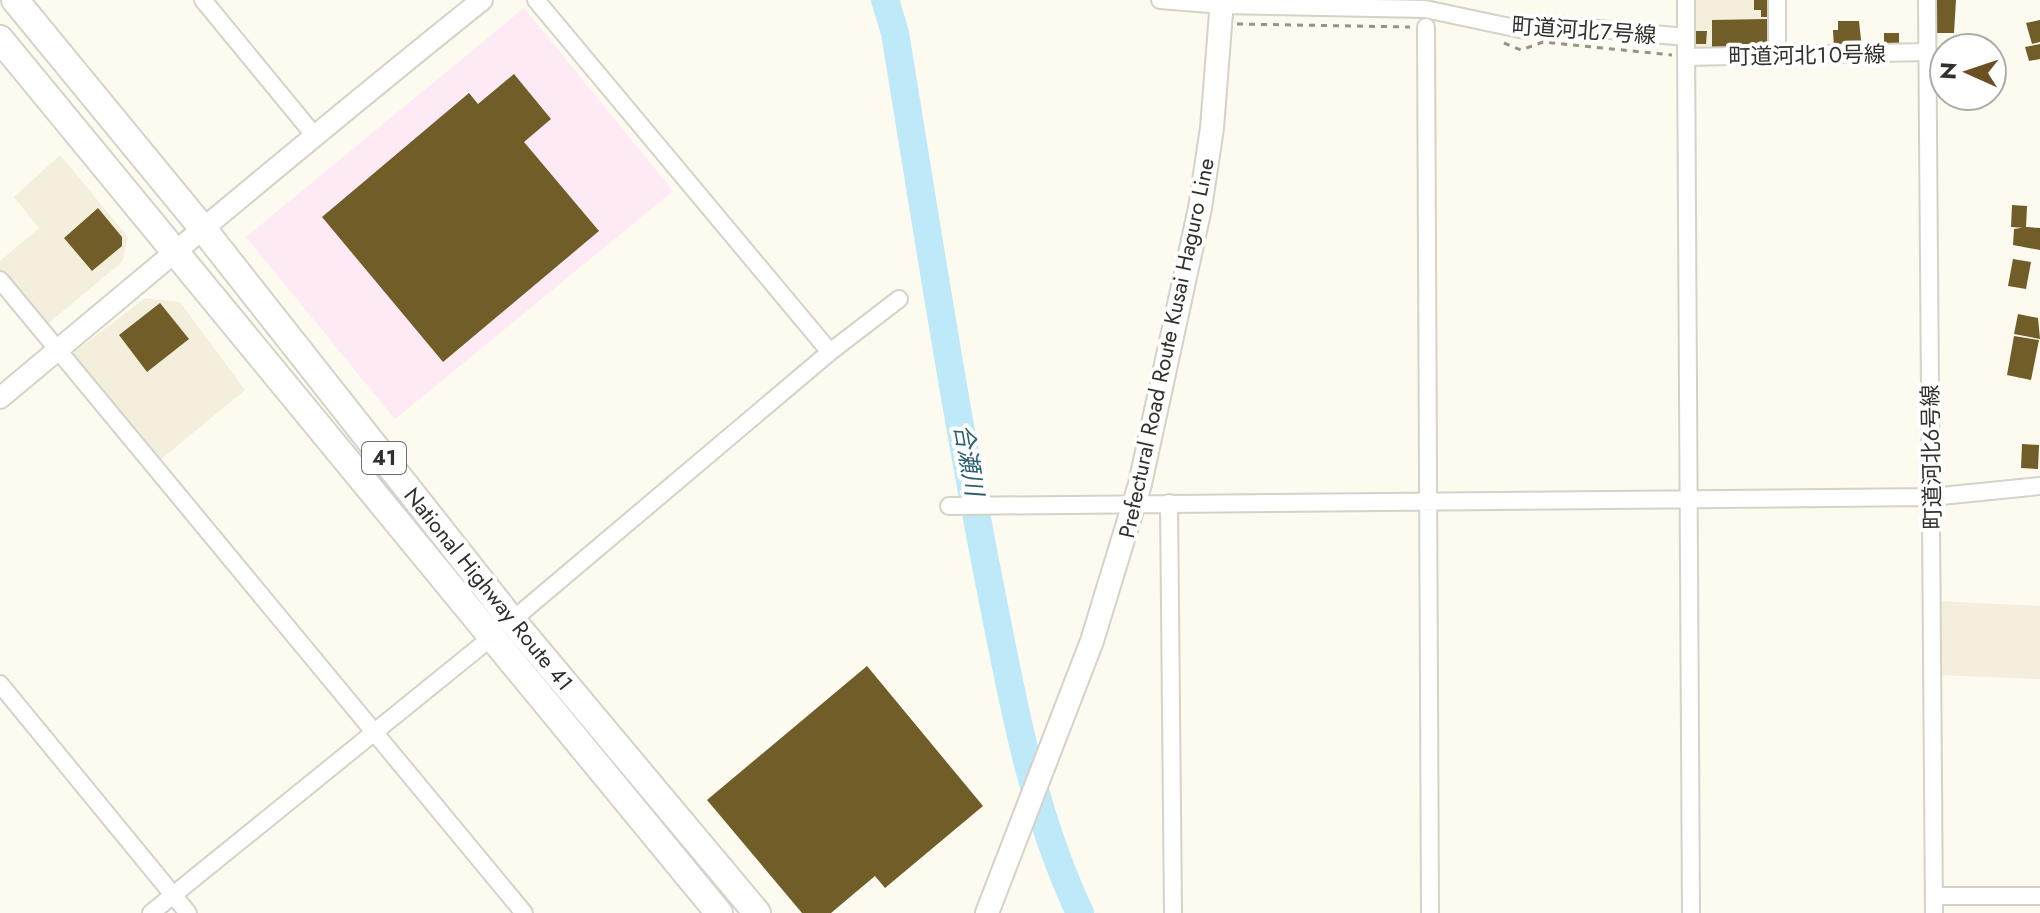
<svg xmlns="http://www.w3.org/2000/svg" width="2040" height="913" viewBox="0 0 2040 913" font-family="Jost,'Noto Sans JP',sans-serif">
<rect width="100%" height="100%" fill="#fdfaf0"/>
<path fill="#f4eedd" d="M1690 0H1771L1772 51 1697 52 1691 43Z
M60 155 128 237 122 262 44 327 0 275V261L39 228 14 197Z
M145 298 180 302 245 390 154 465 68 357Z
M1936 601 2040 606V679L1936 675Z"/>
<path fill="#fdeaf4" d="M524 8 673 191 395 419 246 237Z"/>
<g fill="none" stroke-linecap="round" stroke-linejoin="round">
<path stroke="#bde9f9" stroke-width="28" d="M885 0 895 33C925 216 953 399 989 581 1011 692 1031 810 1080 913"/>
</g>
<path fill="#705d28" d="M1754 0H1767L1768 17H1761V10H1754Z
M1937 0H1956L1954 33H1936Z
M1767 19 1768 50H1712V20Z
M2040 20V42L2032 44 2026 23Z
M1838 21H1859L1862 49H1834L1833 30H1838Z
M1693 31H1707L1706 44H1693Z
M1884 33H1899V48H1884Z
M2040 44V59L2029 61 2025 47Z
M514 74 551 119 524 142 599 231 443 362 322 217 469 93 478 104Z
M2012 205 2027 206 2026 228 2011 227Z
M98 208 122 237V246L92 271 64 238Z
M2027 227 2040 228V250L2013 245 2014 229Z
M2013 259 2031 262 2026 289 2008 286Z
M160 303 189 339 147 372 119 335Z
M2018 314 2038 318 2040 339 2014 334Z
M2014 336 2039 340 2031 380 2007 375Z
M2022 444 2039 445 2038 469 2021 468Z
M867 666 983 806 885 888 875 876 831 913H802L707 800Z"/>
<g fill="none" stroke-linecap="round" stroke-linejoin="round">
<g stroke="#d5d2c8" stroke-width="20">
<path id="minor" d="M203 0 314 135
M536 0 830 352
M1160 0 1222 5 1425 9 1524 30 1544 24 1686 37V0
M1777 0V55
M1927 0 1934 913
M1426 27 1430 913
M1686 37 1691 913
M1686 57 1927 52
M0 280 524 913
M1169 503 1173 913
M949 506 1931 497 2040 486
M522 612 830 352 899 299
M0 684 188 913
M1934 896H2040
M151 913 482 645"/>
</g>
<g stroke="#d5d2c8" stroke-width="24">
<path id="tertiary" d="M0 398C160 265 319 130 482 0"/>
</g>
<g stroke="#d5d2c8" stroke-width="26">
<path id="secondary" d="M987 913 1092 641 1140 484 1200 208 1212 128 1222 0"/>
</g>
<g stroke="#d5d2c8" stroke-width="30">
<path id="trunk" d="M15 0 204 230 506 613 757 913
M0 39 719 913"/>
</g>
<path stroke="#95938c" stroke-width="3" stroke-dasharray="6 6" stroke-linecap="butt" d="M1237 24 1410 27
M1504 43 1521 50 1543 42 1672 55"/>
<use href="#minor" stroke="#fff" stroke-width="16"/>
<use href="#tertiary" stroke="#fff" stroke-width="20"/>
<use href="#secondary" stroke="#fff" stroke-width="22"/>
<use href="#trunk" stroke="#fff" stroke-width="26"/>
</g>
<g text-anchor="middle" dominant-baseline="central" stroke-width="8" stroke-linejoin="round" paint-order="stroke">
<rect fill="#fff" stroke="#6f6e6b" stroke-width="2" x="362" y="442" width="44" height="32" rx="6"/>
<g font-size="20" font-weight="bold" fill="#31302c">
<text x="384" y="458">41</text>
</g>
<g font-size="22" fill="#31302c" stroke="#fff">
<text transform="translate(1584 30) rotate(4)">町道河北７号線</text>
<text transform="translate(1807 55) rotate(-1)">町道河北１０号線</text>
<text transform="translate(1166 348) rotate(-78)">Prefectural Road Route Kusai Haguro Line</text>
<text transform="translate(1931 457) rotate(-91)">町道河北６号線</text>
<text transform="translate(489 589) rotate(51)">National Highway Route 41</text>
</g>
<g font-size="24" font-style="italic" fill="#2a6071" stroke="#fff">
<text transform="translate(969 460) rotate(80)">合瀬川</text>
</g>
</g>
<g transform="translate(1968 72) rotate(273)"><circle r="38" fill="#ffffff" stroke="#adacab" stroke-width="2"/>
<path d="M0-6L14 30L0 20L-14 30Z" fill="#6b5022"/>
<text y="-12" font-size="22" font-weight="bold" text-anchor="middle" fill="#31302c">N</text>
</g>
</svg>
